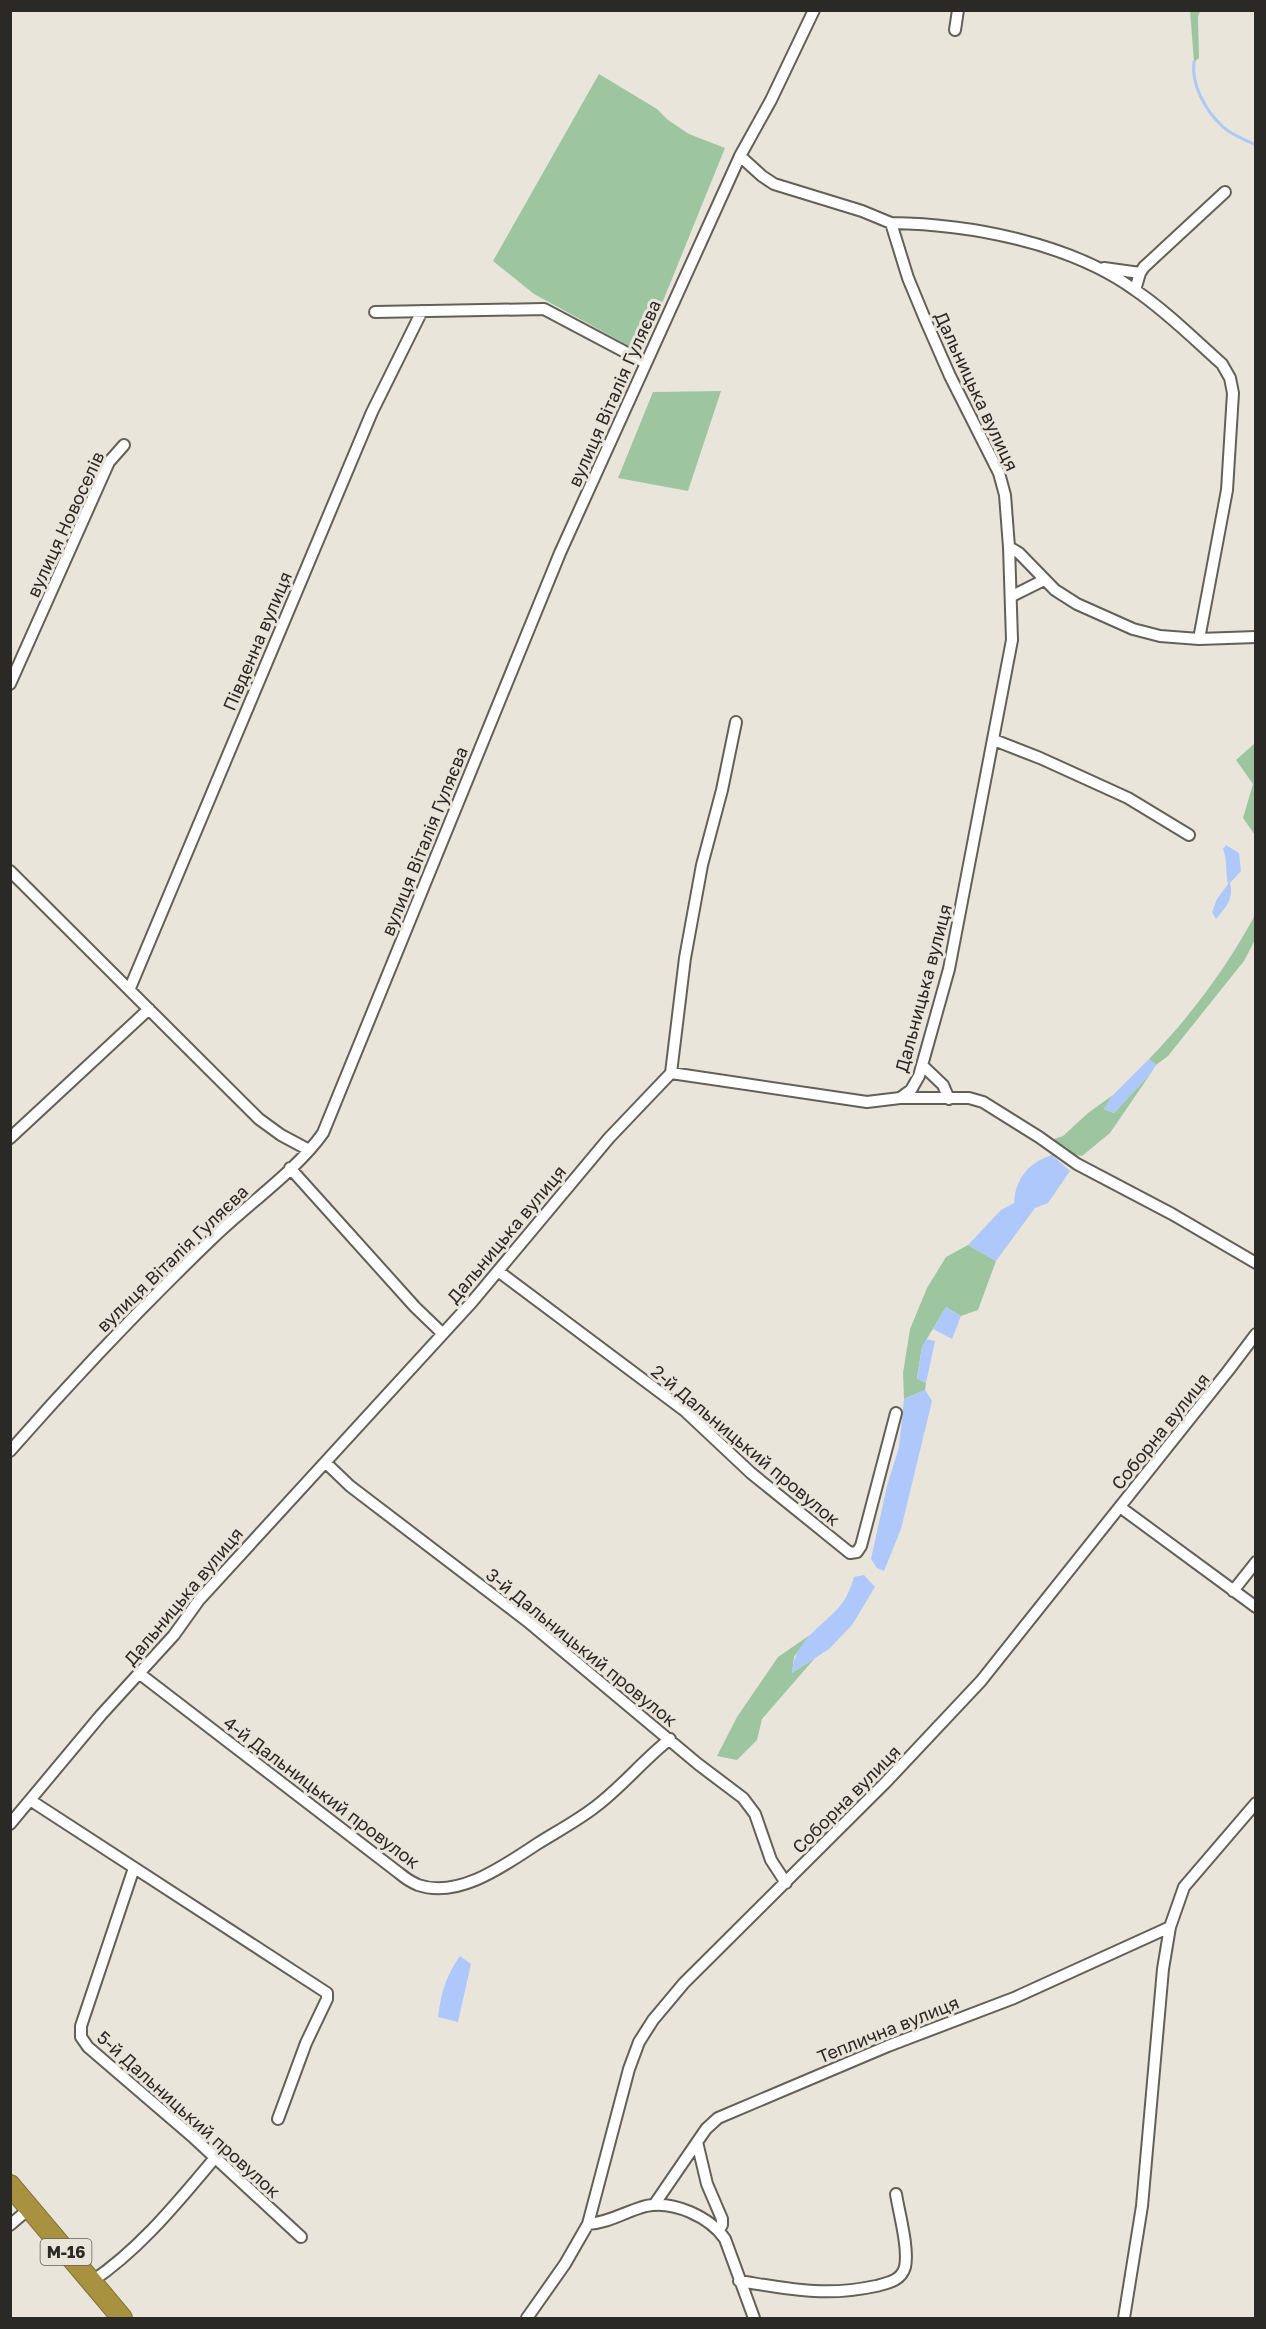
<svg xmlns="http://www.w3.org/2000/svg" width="1266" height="2329" viewBox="0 0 1266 2329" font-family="'Golos Text',sans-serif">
<rect width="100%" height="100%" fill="#eae5db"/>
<path fill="#9dc6a0" d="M1190 11H1200L1198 17 1199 58 1194 62Z
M599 74 657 109 668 120 689 134 725 148 642 353 534 294 493 261Z
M721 391 688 491 618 478 653 392Z
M1255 743V835L1243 818 1253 784 1236 760Z
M1255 915V940L1244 961 1168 1056 1156 1065 1149 1059C1190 1017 1227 967 1255 915Z
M1151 1073 1110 1133 1082 1156 1071 1154 1051 1140 1063 1136 1088 1113 1113 1095 1104 1109 1114 1113Z
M968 1245 996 1261 978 1310 961 1316 946 1307 922 1347 917 1378 926 1383 925 1390 904 1399 903 1373 910 1329 927 1288 946 1257Z
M810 1635 794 1657 792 1673 815 1658 762 1719 757 1740 737 1760 717 1756 737 1717 778 1657Z"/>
<path fill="#aec8fc" d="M1226 845 1239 853 1241 871 1230 883C1234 899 1226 907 1216 919L1212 912 1217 899 1228 884C1225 871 1228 862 1223 849Z
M1149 1059 1156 1065 1151 1073 1114 1113 1104 1109 1113 1095Z
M1052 1155 1070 1171 1048 1203 1035 1208 996 1261 968 1245 1001 1210 1014 1203C1015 1180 1028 1162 1052 1155Z
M946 1307 961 1316 952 1339 933 1329Z
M926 1339 935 1341 926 1383 917 1379 922 1347Z
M925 1390 932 1401 901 1529 884 1571 877 1568 871 1559 887 1486 899 1447 904 1399Z
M864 1575 875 1587 852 1625 829 1649 792 1673C795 1636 827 1626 845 1599 849 1592 852 1584 854 1577Z
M460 1956 471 1964 458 2022 438 2017C442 1991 445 1978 460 1956Z"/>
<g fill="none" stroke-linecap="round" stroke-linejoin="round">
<path stroke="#aec8fc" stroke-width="3" d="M1194 62C1191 84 1205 110 1222 126 1231 135 1244 139 1256 145"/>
<g stroke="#636057" stroke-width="14">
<path id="street" d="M955 30 958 10
M891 223C970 224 1070 243 1135 290 1166 311 1194 339 1222 364L1230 378 1233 393 1227 490 1199 639
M1104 268 1140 273
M1135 290 1140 273 1144 267 1225 192
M375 312 544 309 646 363
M1009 547 1019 553 1055 590 1077 604 1133 629 1160 636 1199 639 1256 637
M1012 596 1044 580
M10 684 109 462 124 445
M994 740 1040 758 1128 798 1189 835
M10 871 259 1119 281 1135 309 1150
M130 988 372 412 422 311
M922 1065 943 1085 949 1099
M671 1073 685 958 702 865 722 790 736 722
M900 1098H969L983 1102 1039 1137 1077 1164 1172 1214 1256 1263
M10 1138 149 1009
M290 1168 415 1307 442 1333
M498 1271 685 1411 751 1473 850 1553 857 1552 861 1546 896 1413
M10 1451C75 1377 143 1305 214 1237 247 1205 298 1169 323 1133L560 553 740 156
M326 1463 350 1486 527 1621 698 1764 743 1798 755 1814 771 1860 786 1883
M1120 1507 1256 1607
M1233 1591 1256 1562
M140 1674 399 1873C405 1878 411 1882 418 1885 459 1899 505 1865 537 1844 556 1832 577 1821 595 1807 622 1787 643 1760 670 1739
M30 1800 327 1993V1999L306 2043 278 2119
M10 1824 101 1715 174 1635 199 1600 472 1302 609 1138 671 1073 867 1102 900 1098 911 1090 919 1076 949 969 1012 640 1009 547 1005 495 999 473 950 376 925 319 908 278 891 223 862 211 774 184 762 176 740 156 771 100 814 10
M134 1868 81 2026V2037L88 2047 194 2138 301 2237
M697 2142 707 2184 722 2219V2225L719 2230
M654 2205 706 2129 718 2118 888 2046 1014 1998 1170 1927
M588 2224C609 2223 626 2211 646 2206 673 2200 710 2217 725 2239L754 2318
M10 2225 30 2208
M739 2281C790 2289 825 2297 876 2286 888 2283 901 2281 905 2267 909 2248 899 2213 896 2194
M91 2282C140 2249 176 2204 214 2159
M527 2318 565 2264 588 2224 629 2069 639 2042 653 2020 684 1983 886 1782 981 1681 1228 1371 1256 1334
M1124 2318 1142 2206 1163 1969 1170 1927 1184 1887 1256 1803"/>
</g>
<g stroke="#7d6d36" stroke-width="22">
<path id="highway" d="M10 2185 122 2318"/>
</g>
<use href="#street" stroke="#fff" stroke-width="10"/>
<use href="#highway" stroke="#a9923f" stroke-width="20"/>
</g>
<g text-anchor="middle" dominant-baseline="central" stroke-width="6" stroke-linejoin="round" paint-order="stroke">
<rect fill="#eae5db" stroke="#64615c" stroke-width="1.5" x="40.5" y="2239" width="51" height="26" rx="4.5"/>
<g font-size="16" font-weight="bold" fill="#2b2925">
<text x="66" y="2252">М-16</text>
</g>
<g font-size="18" fill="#2b2925" stroke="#eae5db">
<text transform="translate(977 391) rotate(65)">Дальницька вулиця</text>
<text transform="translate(614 393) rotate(-66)">вулиця Віталія Гуляєва</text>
<text transform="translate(65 524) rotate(-65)">вулиця Новоселів</text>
<text transform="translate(257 641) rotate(-67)">Південна вулиця</text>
<text transform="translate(424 841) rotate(-68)">вулиця Віталія Гуляєва</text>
<text transform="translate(923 988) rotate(-75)">Дальницька вулиця</text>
<text transform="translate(506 1234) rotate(-50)">Дальницька вулиця</text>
<text transform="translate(172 1258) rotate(-44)">вулиця Віталія Гуляєва</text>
<text transform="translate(1160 1431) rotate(-51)">Соборна вулиця</text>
<text transform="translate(746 1445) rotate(40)">2-й Дальницький провулок</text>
<text transform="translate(183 1596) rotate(-50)">Дальницька вулиця</text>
<text transform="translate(582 1647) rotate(39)">3-й Дальницький провулок</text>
<text transform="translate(322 1792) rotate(37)">4-й Дальницький провулок</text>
<text transform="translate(846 1799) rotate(-45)">Соборна вулиця</text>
<text transform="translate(888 2029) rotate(-22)">Теплична вулиця</text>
<text transform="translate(189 2114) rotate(42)">5-й Дальницький провулок</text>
</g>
</g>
<rect width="1266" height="2329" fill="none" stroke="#2b2925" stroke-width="24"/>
</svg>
